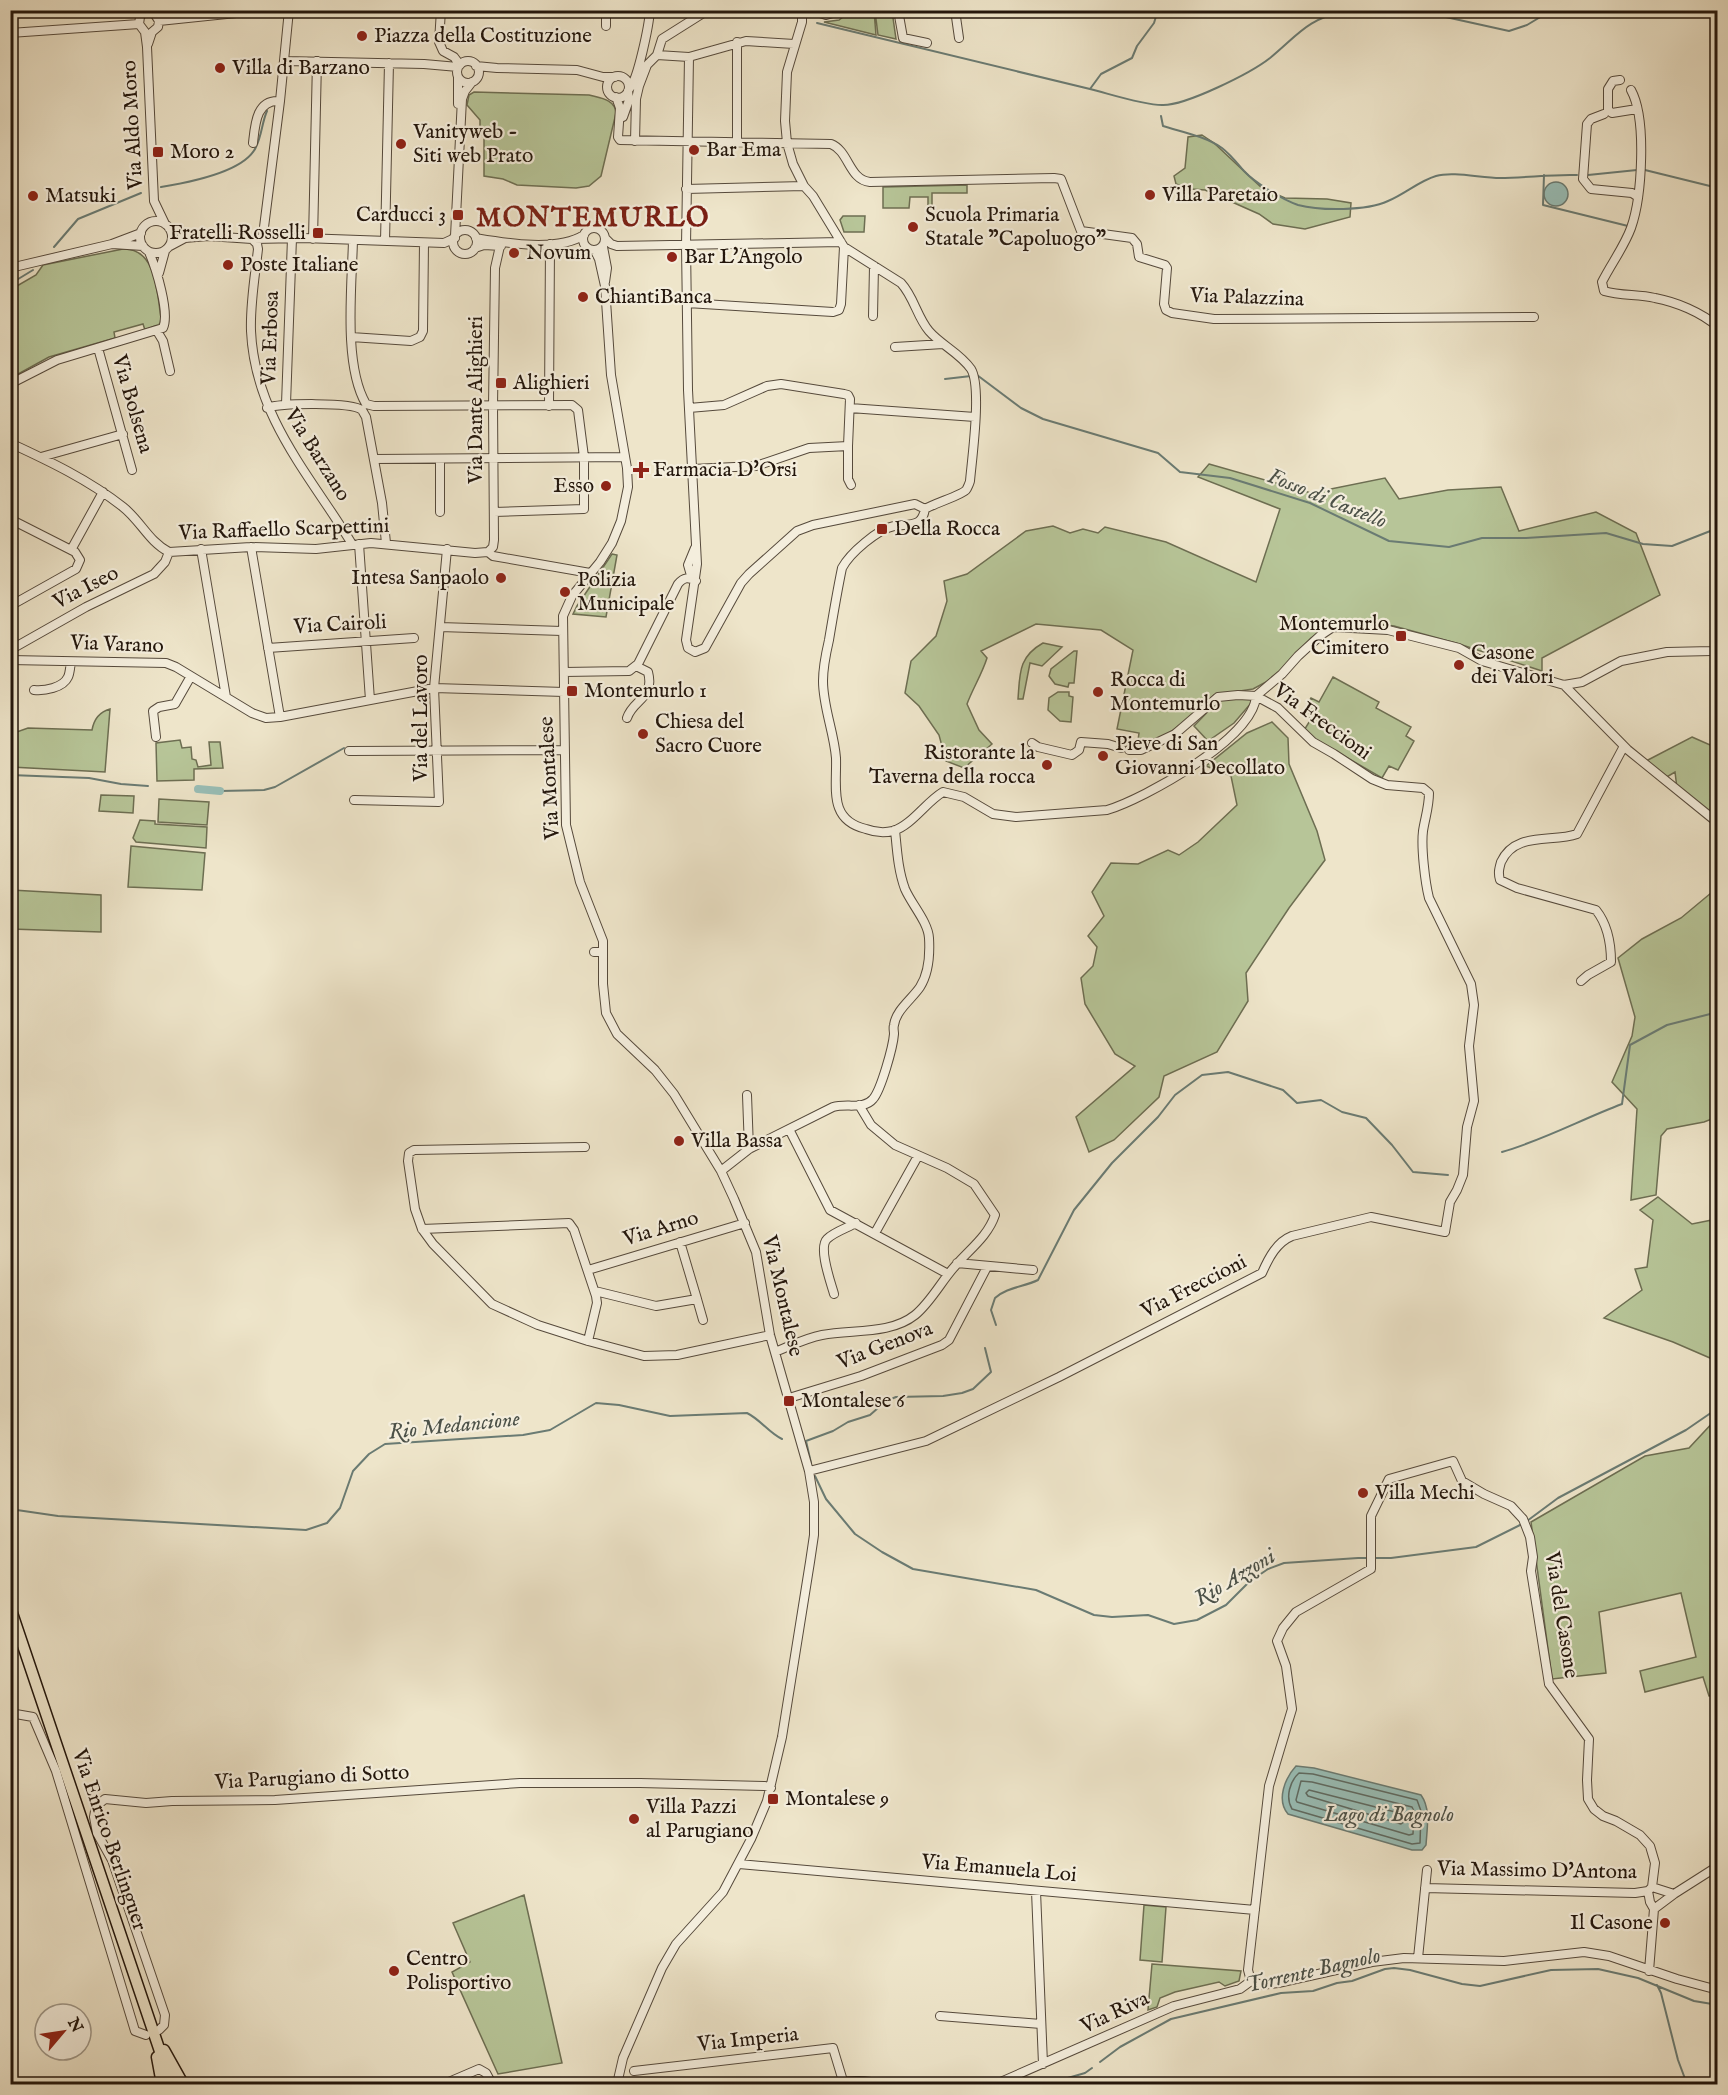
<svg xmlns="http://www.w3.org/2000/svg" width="1728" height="2095" viewBox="0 0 1728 2095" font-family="'IM FELL English',serif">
<rect width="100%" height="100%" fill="#eee5ca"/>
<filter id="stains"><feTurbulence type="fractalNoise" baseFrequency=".00333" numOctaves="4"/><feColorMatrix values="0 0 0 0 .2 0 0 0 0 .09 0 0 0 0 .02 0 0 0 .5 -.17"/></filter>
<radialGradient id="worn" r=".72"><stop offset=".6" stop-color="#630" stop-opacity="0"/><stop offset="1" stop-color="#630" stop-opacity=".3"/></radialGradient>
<path fill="#b7c598" stroke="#6d6e52" stroke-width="1.5" d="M851 11H874L876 35 824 22 839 20Z
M875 11H892L896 39 878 35Z
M474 92 589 95C600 98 615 99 616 113L601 176 589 186 576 188 517 185 503 179 484 176V138L480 132V120L467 105 469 95Z
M1202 135 1214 143 1262 188 1285 198 1327 199 1351 203 1350 217 1305 229 1273 224 1259 214 1205 190 1191 189 1176 184 1174 176 1185 168 1188 137Z
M967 185V193H932V210L928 209V197H910L909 208H883V187Z
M843 216H865L864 232H844L840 220Z
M123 249C157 248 157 294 161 318L160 324 145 330 143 324 114 332 115 338 49 357 11 378 10 290 36 275 43 265Z
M1209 464 1311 493 1385 478 1399 499 1448 490 1501 487 1519 531 1596 512 1636 533 1660 595 1542 658V671L1456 643 1394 626 1343 619 1311 638 1279 672 1266 682 1253 689 1214 695 1184 722 1162 738 1137 747 1139 733 1117 729 1133 650 1101 630 1036 624 981 651 987 658C982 674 973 688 967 704L979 730 992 744 964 768 946 761 939 735 919 706 905 693 911 661 936 636 947 601 944 581 967 574 1026 531 1053 526 1070 533 1083 529 1098 533 1105 527 1166 542 1256 582 1280 509 1198 477Z
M612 554 617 555 606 617 573 614 577 606Z
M1043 643 1062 647 1042 666 1030 663 1023 699H1018C1020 674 1018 657 1043 643Z
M1074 651H1077L1074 683H1069L1068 687 1055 684 1049 676 1051 669Z
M1333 677 1379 702 1376 708 1411 727 1406 736 1414 741 1398 770 1389 766 1382 778 1303 732 1311 719 1302 713 1311 698 1319 702Z
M1058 692H1069V696L1073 697 1071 722 1060 721 1048 710 1049 698Z
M1220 699H1251L1252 702 1234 723 1208 741 1194 726Z
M110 709 105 772 11 767V734L28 728 92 730C94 719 99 712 110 709Z
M1272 722 1288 738 1289 764 1317 831 1325 860 1289 908 1246 973 1248 1001 1217 1052 1164 1076 1159 1097 1114 1140 1089 1152 1076 1117 1135 1066 1115 1054 1085 1004 1081 978 1093 966 1097 947 1088 936 1104 916 1092 892 1111 863 1138 864 1168 850 1179 855 1198 842 1237 805 1231 776 1206 766 1247 733Z
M1692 737 1717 748V820L1677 788 1675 772 1665 778 1646 761Z
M180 740 182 748 191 747 192 759 196 760 198 767 211 765 209 742H220L223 768 194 769V780L157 781 156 743Z
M101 795 134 796 133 813 99 811Z
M159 799 209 802 207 825 158 822Z
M140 820 155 821V824L207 827 206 848 136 842 133 838Z
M131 846 205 853 202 890 128 887Z
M1717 888V1117L1704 1122 1667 1129 1661 1136 1656 1195 1631 1200 1637 1109 1612 1082 1632 1036 1635 1017 1618 958 1642 939 1681 918Z
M11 890 101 895V932L11 929Z
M1658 1197 1692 1224 1717 1219V1361L1673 1342 1604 1318 1642 1290 1635 1269 1647 1267 1653 1220 1640 1210Z
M1717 1418V1695L1709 1696 1703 1677 1645 1692 1640 1671 1696 1657 1681 1593 1599 1612 1606 1673 1552 1679 1531 1522 1645 1456 1689 1448Z
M524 1895 562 2063 498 2074 452 1972 470 1962 453 1923Z
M1144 1905 1166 1907 1162 1962 1140 1960Z
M1152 1964 1241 1971 1239 1981 1225 1986 1219 1982 1175 1992 1160 1998 1157 2007 1148 2010Z"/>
<path fill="#99bfb8" stroke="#6a7b73" stroke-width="1.5" d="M1544 194a12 12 0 1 1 24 0a12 12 0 1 1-24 0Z
M1296 1766 1314 1768 1421 1795C1431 1809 1427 1828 1426 1845L1422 1850H1412L1288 1814C1276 1800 1285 1778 1296 1766Z"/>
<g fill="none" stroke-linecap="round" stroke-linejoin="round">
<path stroke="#5e6a62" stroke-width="1.5" d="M1299 1773 1313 1774 1417 1800 1421 1811 1420 1843 1412 1844 1292 1809C1285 1797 1290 1781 1299 1773Z
M1301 1781 1312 1782 1412 1807 1414 1811 1413 1834 1409 1835 1297 1802 1296 1800Z
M1309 1790 1403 1814 1404 1822 1401 1824 1308 1796 1306 1793Z"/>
<path stroke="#6a7b73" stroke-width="2" d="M1414 10 1509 31 1527 25 1552 10
M294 15 315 10
M817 23 1090 89 1101 74 1132 58 1137 46 1154 23 1158 10
M1090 89C1110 94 1143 105 1162 105 1185 106 1251 73 1270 58 1300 33 1306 20 1347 10
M1161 116 1163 126C1182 132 1205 136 1222 148 1231 155 1237 163 1244 171 1255 183 1283 200 1298 205 1321 211 1366 211 1388 201 1405 194 1419 181 1436 176 1453 171 1481 178 1500 178 1526 178 1551 174 1577 175
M1645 170 1718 188
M1544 175 1543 205 1628 226
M1588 175 1637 170
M161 187C186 183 245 172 256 147 262 135 262 122 267 111
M54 247 78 219 141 193
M10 284 33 270
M977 375 1021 408 1043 419 1158 453 1180 472 1230 478 1310 503 1389 541 1449 547 1482 538H1526L1606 533 1643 544 1672 546 1718 528
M945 379 971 376
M10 775 89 778 121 784 148 786
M220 791 264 790 275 787 344 748
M1502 1152C1544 1140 1582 1119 1622 1104L1630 1045 1667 1025 1718 1012
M996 1325 991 1310 995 1298C1007 1287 1024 1287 1038 1280L1074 1210 1112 1163 1158 1117 1175 1095 1202 1075 1228 1072 1283 1090 1297 1103 1321 1100 1342 1112 1366 1118 1392 1145 1413 1172 1448 1175
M811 1463 806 1441 833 1431 848 1422 870 1415 886 1401 896 1397 943 1396 962 1393 973 1389 991 1372 985 1348
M815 1476 826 1499 855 1534 882 1552 913 1569 1036 1590 1094 1615 1112 1617 1148 1615 1174 1624 1197 1620 1226 1605 1249 1582 1268 1569 1284 1563 1358 1558H1391L1476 1547 1522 1524
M10 1509 58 1516 306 1530 327 1523 340 1508 353 1471 369 1454 385 1444 523 1435 550 1430 596 1403 619 1405 670 1416 747 1413C761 1420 769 1433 782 1439
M1527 1521 1558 1498 1686 1430 1718 1408
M1657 1985 1661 1993 1678 2060 1687 2084
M1100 2062 1120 2047 1171 2019 1281 1993 1313 1991 1337 1983 1352 1981 1385 1969 1394 1968 1410 1970 1462 1984 1480 1986 1551 1970 1598 1969 1638 1978 1694 2001 1718 2005
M1047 2084 1085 2073 1092 2068"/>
<path stroke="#99bfb8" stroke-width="8" d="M198 789 220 791"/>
<g stroke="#564a3c" stroke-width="10">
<path id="minor" d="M145 10 140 17 139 24 145 32 147 47 154 201 165 224
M441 10 439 42 443 51 454 57 460 65
M544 10V13
M802 10V22L787 72 785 121 787 143 793 164 804 186 813 196 844 247 901 283C914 297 917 317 929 331 941 345 960 353 971 369 982 387 972 458 970 481 970 482 967 489 966 490 962 495 935 503 925 509
M811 10 826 15 843 10
M898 10 903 38 927 43
M955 10 959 38
M145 13H154L159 21 158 27 152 32 148 44
M159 21 265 10
M606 26V10
M10 33 139 24
M657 55 689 57 746 41 794 44
M689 57 686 245 688 390 697 564 686 640 688 648 695 652 705 648 741 583 749 574 797 531 813 525 915 504 925 509
M285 61 424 64 458 67
M457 72a11 11 0 1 1 22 0a11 11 0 1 1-22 0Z
M476 66 497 68 577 70 603 77H615
M607 87a11 11 0 1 1 22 0a11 11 0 1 1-22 0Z
M1620 80 1613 81 1608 89V110L1612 113 1637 109
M629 89C638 80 649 25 650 10
M1631 90C1647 119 1642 197 1631 228 1624 247 1611 264 1602 282L1604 291C1621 296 1638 294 1655 298 1676 302 1701 312 1718 327
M616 97 620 108 618 137 620 140 831 144C849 151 849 180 870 182L1054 178 1061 179 1081 231 1132 238 1137 244 1139 257 1165 265 1167 268 1164 304 1166 310 1172 313 1214 319 1534 317
M458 104V77
M1604 114 1591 119 1587 124 1583 179 1591 189 1632 193 1638 197
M623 117 629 100 628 91
M635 141 636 99 639 86 647 65 657 55 662 39 708 10
M253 143C255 125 256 99 280 101
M737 143V42
M686 189 804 186
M140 237a16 16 0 1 1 32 0a16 16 0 1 1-32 0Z
M583 239a11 11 0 1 1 22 0a11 11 0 1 1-22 0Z
M169 228 195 236
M453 242a12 12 0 1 1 24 0a12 12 0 1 1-24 0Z
M263 235 280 101 289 10
M455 236 462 99 465 91 472 82
M476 238C506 243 557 252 584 235
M252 239 257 244 258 249C255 276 250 304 251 331 255 417 310 475 352 544
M313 239 317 61
M606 239 611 244 617 246 841 242
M353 240C352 285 343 365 366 404L374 406 572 405 578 410 584 457V509L494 512
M385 241 389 63
M112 244 143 246
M170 246 185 238 208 236 252 239 303 238 444 243 455 238
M603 247 607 268 605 282
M475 248 484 245 501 246
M595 251 599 259 605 286 611 375 627 468 628 487 621 521 612 543 600 562 572 596 563 616 566 825 580 882 603 941V984L606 1013 617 1034 655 1070 674 1094 721 1171 734 1199 756 1252 770 1335 809 1471 814 1502V1535L810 1562 782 1737 767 1801 751 1839 723 1892 676 1944 662 1968 623 2058 617 2084
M10 268 112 244 141 233
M159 273 165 251
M687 303 833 312 839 310 841 304 844 247
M873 316 874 266
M157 331 163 341 170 371
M351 337 411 341 420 337 423 331 424 243
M895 347 943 344
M98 348 132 470
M10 384 57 360 163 328C170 313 156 268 149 252
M286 404 292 238
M549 406 550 244
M267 408C281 403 351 402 362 410L366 417 382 503 386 543
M689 408 724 405 767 386 781 384 844 394 848 395 850 399 848 446 809 448 756 466 692 469
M850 408 975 417
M10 443C49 461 89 480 123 507 140 520 149 542 169 552L251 547 316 549 371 543 475 553 488 552 493 556 590 573
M848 446V479L851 485
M41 457 123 434
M374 459 625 457
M925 509C924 514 923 519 918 522 911 526 902 524 894 526 878 529 850 553 842 568 837 592 833 616 829 640 826 653 823 667 823 681 823 707 834 732 836 758 837 788 828 820 866 829 874 832 884 833 893 831 912 825 926 802 943 792L964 797 993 814 1016 817 1107 810C1144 799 1254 738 1256 696L1282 674 1298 656 1321 635 1333 627 1388 630 1459 648 1482 661 1564 685 1582 682 1621 661 1667 652 1712 651 1718 647
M440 512V459
M10 519 75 552 80 560 76 569 10 606
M359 544 370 700
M251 547 280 717
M201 549 226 697
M71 550 103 492
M488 552 493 547 494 540 493 406 495 268 500 246
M692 579 688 565 695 548
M440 627 562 631
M268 648 414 638
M10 650 86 607 154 574 165 562 169 552
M10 660 166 663 176 667 252 713 266 718 280 717 434 688 564 692
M564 672 629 671 638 664 678 584C684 577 688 577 696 581
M1564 685 1628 750 1718 823
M34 690C44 691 63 688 68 677 70 673 70 667 71 662
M627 718C633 699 655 699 648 672L636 666
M156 737 153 711 159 707 175 704 191 676
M1032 743 1038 747 1072 755 1079 750 1081 742 1108 744 1121 748
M349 751 564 750
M354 800 439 802 434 688 447 549
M594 952H603
M1581 981 1588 975 1611 962C1611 943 1608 925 1596 910L1517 888 1500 880C1498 873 1499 869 1501 862 1515 831 1552 843 1577 834L1624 746
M747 1095 749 1149
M789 1129 830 1210 948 1274
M585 1147 414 1150 409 1153 408 1161 415 1209 422 1229 433 1244 492 1304 538 1325 588 1341 644 1356 677 1355 770 1335
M721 1171 749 1149 833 1107C846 1103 864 1110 873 1099 881 1090 893 1047 894 1034 894 1031 893 1028 894 1025 896 1010 912 999 920 987 929 973 930 955 929 938 928 922 912 905 905 889 898 870 897 850 895 830
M422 1229 569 1223 574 1230 596 1296 597 1303 588 1341
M875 1233 918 1156
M957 1263 1033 1270
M588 1270 745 1223
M595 1291 656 1306 697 1299 680 1242
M834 1294C831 1283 818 1248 827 1239 834 1232 847 1228 856 1223
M697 1299 703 1320
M775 1352C790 1346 806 1338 822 1335 852 1329 890 1335 915 1315 931 1302 942 1280 956 1265 970 1249 988 1236 995 1215L974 1184 947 1168 895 1145 871 1125 859 1105
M789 1398 861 1376 942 1345 949 1340 987 1267
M809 1471 926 1441 1059 1377 1262 1273C1269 1257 1277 1242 1292 1236L1371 1217 1445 1232 1450 1202 1457 1190 1463 1175 1467 1127 1474 1101 1469 1046 1474 1005 1471 984 1429 898C1425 882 1421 847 1423 831 1425 818 1429 807 1429 793L1423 788 1387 785 1372 779 1334 754 1313 742 1278 708 1256 696 1238 695 1218 697 1175 734 1141 750H1129
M10 1713 33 1717 56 1771 132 2021 135 2031 146 2035
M739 1864 1255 1910
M1652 1887 1674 1894 1718 1866
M1425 1888 1635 1893 1648 1891
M1036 1891 1043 2064
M1654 1909 1674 1894
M1418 1958 1427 1870
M1251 1981 1248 1970 1269 1786 1292 1709 1286 1666 1277 1641 1283 1628 1296 1612 1371 1569V1516L1389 1479 1453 1461 1462 1481 1484 1494 1511 1506 1523 1519 1530 1537 1533 1557 1531 1571 1549 1684 1589 1739 1587 1780 1588 1799 1594 1809 1603 1816 1616 1821 1640 1835 1650 1846 1655 1863 1652 1887 1648 1891 1650 1902 1654 1909 1649 1971
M1251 1981 1261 1985 1278 1983 1372 1962 1404 1958 1504 1961 1584 1952 1609 1956 1677 1979 1718 1990
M940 2016 1041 2024
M159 2030 164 2025 165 2015 112 1860 97 1833 94 1817 96 1806 105 1799 146 1803 172 1801 275 1800 520 1783H640L765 1786 771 1788
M634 2071 833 2048 843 2081
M444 2084 479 2069 486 2073 492 2084
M831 2084C850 2079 868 2081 886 2084
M996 2084 1174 2006 1240 1989 1251 1981"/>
</g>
<g stroke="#23160c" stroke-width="13">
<path id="major" d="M10 1607 171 2084
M164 2050 183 2084
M157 2057 162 2084"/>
</g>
<use href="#minor" stroke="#f4eedd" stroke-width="8"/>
<use href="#major" stroke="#eee5ca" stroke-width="10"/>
</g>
<g fill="#8f2418" stroke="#f4eedd" stroke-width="2">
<circle cx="362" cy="36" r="6"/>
<circle cx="220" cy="68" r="6"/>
<circle cx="401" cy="144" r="6"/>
<circle cx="694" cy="150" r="6"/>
<rect x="152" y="146" width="12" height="12" rx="3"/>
<circle cx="1150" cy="195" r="6"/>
<circle cx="33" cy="196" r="6"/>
<rect x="452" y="209" width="12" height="12" rx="3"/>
<circle cx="913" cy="227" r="6"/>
<rect x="312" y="227" width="12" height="12" rx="3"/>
<circle cx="514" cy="253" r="6"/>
<circle cx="672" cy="257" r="6"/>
<circle cx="228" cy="265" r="6"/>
<circle cx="583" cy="297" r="6"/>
<rect x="495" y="377" width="12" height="12" rx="3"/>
<path d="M638 461h6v6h6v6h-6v6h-6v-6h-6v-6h6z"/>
<circle cx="606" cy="486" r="6"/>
<rect x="876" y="523" width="12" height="12" rx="3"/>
<circle cx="501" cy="578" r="6"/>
<circle cx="565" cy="592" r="6"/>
<rect x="1395" y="630" width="12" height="12" rx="3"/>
<circle cx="1459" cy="665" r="6"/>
<rect x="566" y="685" width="12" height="12" rx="3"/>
<circle cx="1098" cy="692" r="6"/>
<circle cx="643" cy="734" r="6"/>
<circle cx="1103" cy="756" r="6"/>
<circle cx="1047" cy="765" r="6"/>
<circle cx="679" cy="1141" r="6"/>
<rect x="783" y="1395" width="12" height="12" rx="3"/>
<circle cx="1363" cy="1493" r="6"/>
<rect x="767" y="1793" width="12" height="12" rx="3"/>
<circle cx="634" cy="1819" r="6"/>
<circle cx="1665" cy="1923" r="6"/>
<circle cx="394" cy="1971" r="6"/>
</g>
<g text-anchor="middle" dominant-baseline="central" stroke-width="4.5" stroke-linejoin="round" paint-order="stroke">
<g font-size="21" fill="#23160c" stroke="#f4eedd" text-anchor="start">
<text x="374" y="36">Piazza della Costituzione</text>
<text x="232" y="68">Villa di Barzano</text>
<text x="413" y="132">Vanityweb -<tspan x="413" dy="24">Siti web Prato</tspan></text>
<text x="706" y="150">Bar Ema</text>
<text x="170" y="152">Moro 2</text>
<text x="1162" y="195">Villa Paretaio</text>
<text x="45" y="196">Matsuki</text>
<text x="446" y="215" text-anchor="end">Carducci 3</text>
<text x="925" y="215">Scuola Primaria<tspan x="925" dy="24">Statale "Capoluogo"</tspan></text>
<text x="306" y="233" text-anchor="end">Fratelli Rosselli</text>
<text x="526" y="253">Novum</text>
<text x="684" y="257">Bar L'Angolo</text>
<text x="240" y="265">Poste Italiane</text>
<text x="595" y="297">ChiantiBanca</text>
<text x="513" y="383">Alighieri</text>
<text x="653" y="470">Farmacia D'Orsi</text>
<text x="594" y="486" text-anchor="end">Esso</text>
<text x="894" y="529">Della Rocca</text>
<text x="489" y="578" text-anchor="end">Intesa Sanpaolo</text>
<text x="577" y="580">Polizia<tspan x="577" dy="24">Municipale</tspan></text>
<text x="1389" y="624" text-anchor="end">Montemurlo<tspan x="1389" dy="24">Cimitero</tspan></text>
<text x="1471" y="653">Casone<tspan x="1471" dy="24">dei Valori</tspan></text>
<text x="1110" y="680">Rocca di<tspan x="1110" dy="24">Montemurlo</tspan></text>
<text x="584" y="691">Montemurlo 1</text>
<text x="655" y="722">Chiesa del<tspan x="655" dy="24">Sacro Cuore</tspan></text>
<text x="1115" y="744">Pieve di San<tspan x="1115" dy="24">Giovanni Decollato</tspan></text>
<text x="1035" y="753" text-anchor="end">Ristorante la<tspan x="1035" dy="24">Taverna della rocca</tspan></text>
<text x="691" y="1141">Villa Bassa</text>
<text x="801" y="1401">Montalese 6</text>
<text x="1375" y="1493">Villa Mechi</text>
<text x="785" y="1799">Montalese 9</text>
<text x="646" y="1807">Villa Pazzi<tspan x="646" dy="24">al Parugiano</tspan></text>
<text x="1653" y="1923" text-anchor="end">Il Casone</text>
<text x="406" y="1959">Centro<tspan x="406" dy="24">Polisportivo</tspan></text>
</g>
<g font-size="21" fill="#23160c" stroke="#f4eedd">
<text transform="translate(133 125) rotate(-93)">Via Aldo Moro</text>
<text transform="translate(1247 298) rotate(2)">Via Palazzina</text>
<text transform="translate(271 338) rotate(-88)">Via Erbosa</text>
<text transform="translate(476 400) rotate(-90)">Via Dante Alighieri</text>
<text transform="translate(132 404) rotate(74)">Via Bolsena</text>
<text transform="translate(317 455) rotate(58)">Via Barzano</text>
<text transform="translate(284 530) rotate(-2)">Via Raffaello Scarpettini</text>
<text transform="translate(86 588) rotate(-27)">Via Iseo</text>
<text transform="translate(340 625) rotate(-3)">Via Cairoli</text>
<text transform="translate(117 645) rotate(2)">Via Varano</text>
<text transform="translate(421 718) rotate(-90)">Via del Lavoro</text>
<text transform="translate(1322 722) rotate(36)">Via Freccioni</text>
<text transform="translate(550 778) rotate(-93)">Via Montalese</text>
<text transform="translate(661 1229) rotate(-17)">Via Arno</text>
<text transform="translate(1194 1287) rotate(-27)">Via Freccioni</text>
<text transform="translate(782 1296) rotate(77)">Via Montalese</text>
<text transform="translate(885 1346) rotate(-21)">Via Genova</text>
<text transform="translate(1561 1615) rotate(81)">Via del Casone</text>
<text transform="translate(312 1778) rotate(-3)">Via Parugiano di Sotto</text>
<text transform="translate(109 1840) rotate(71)">Via Enrico Berlinguer</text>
<text transform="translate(999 1869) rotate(5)">Via Emanuela Loi</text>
<text transform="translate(1537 1871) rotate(1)">Via Massimo D'Antona</text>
<text transform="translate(1115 2013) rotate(-25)">Via Riva</text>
<text transform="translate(748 2040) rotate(-6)">Via Imperia</text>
</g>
<g font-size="22" font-style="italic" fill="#4c5148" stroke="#f4eedd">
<text transform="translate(1327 499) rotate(22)">Fosso di Castello</text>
<text transform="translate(454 1426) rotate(-6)">Rio Medancione</text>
<text transform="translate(1235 1578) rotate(-31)">Rio Azzoni</text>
<text x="1389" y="1815">Lago di Bagnolo</text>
<text transform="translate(1313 1971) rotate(-13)">Torrente Bagnolo</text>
</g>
<g font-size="27" font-weight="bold" letter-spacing="1.5" fill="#7a1f14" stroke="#f4eedd">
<text x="593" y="219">MONTEMURLO</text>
</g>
</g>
<rect width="1728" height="2095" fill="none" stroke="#eee5ca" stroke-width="36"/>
<rect x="12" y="12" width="1704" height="2071" fill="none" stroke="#23160c" stroke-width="3"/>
<rect x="18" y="18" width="1692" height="2059" fill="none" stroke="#23160c" stroke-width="1.5"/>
<g transform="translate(63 2032) rotate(61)"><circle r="28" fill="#f4eedd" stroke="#a09889" stroke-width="1.5"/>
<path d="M0-4.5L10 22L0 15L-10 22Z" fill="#8f2418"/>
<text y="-9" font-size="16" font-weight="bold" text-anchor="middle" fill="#23160c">N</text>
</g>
<rect width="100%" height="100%" filter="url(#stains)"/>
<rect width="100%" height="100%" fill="url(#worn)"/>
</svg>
